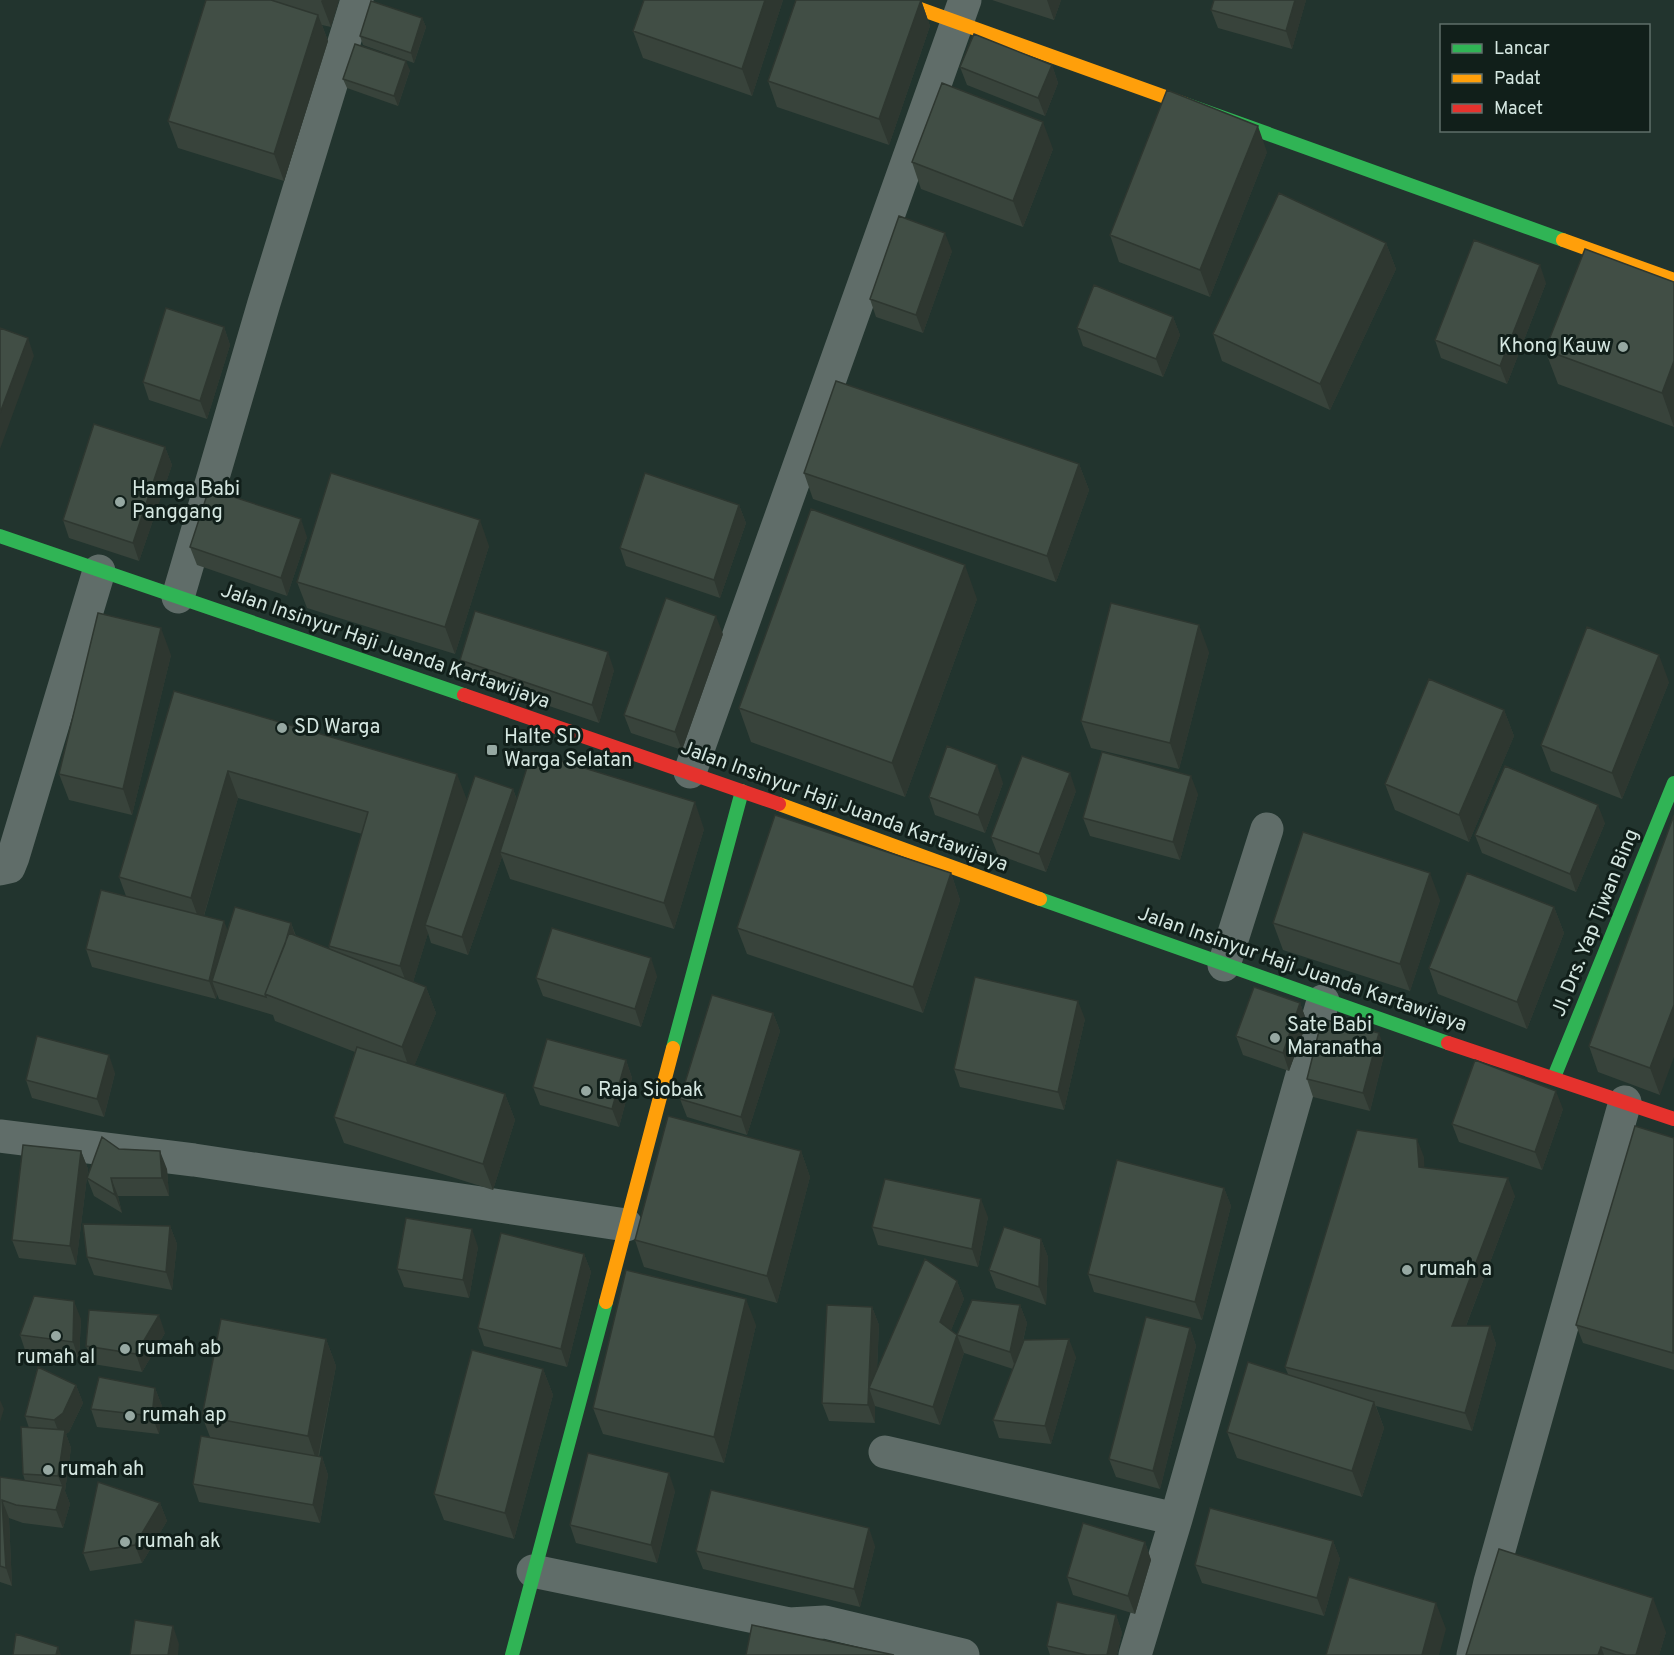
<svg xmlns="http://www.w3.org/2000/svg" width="1674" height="1655" viewBox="0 0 1674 1655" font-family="Overpass,sans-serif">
<rect width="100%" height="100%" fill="#22342e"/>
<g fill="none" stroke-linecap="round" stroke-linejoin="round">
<path stroke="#606d69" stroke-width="33" d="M178 597 264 303 357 0
M690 772 965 0
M0 869 9 867 13 857 99 571
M1224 965 1267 829
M0 1136 194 1160 626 1225
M885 1452 1176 1519
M533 1571 789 1624 825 1622 963 1655
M1135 1655 1176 1519 1323 1001
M1473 1655 1490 1582 1625 1102"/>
<path stroke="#30b455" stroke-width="14" d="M1185 104 1563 240
M0 536 464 695
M1040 899 1448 1043
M673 1048 742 791
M1554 1077 1674 783
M512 1655 606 1302"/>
<path stroke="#ff9f0a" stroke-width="14" d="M895 0 1185 104
M1563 240 1674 280
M779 804 1040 899
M606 1302 673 1048"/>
<path stroke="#e5322d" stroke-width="14" d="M464 695 779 804
M1448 1043 1674 1119"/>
</g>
<path fill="#38433b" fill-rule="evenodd" d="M206 0H339L331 27 322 25 328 41 284 181 178 148 168 121Z
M644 0H783L752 96 643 58 633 31Z
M921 0 930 26 889 145 777 107 768 81Z
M992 0H1061L1054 20Z
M1306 0 1292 49 1218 28 1211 10Z
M422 18 426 27 414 63 363 45 360 36Z
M1052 65 1058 83 1045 116 967 85 960 67Z
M410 70 398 106 347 88 343 79Z
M1053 149 1023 227 921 189 912 162Z
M1267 152 1210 297 1119 262 1110 235Z
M1386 243 1396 269 1330 410 1222 361 1213 334Z
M952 251 923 333 876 317 870 299Z
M1674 282V427L1558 384 1545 350Z
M1546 283 1507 384 1441 358 1435 340Z
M1173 317 1180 335 1163 377 1083 346 1077 328Z
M224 327 230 345 207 419 149 400 143 382Z
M165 447 172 465 139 561 69 538 63 520Z
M1079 464 1089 490 1056 582 813 499 804 473Z
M739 505 746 523 720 598 626 566 620 548Z
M307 537 287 596 197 565 190 547Z
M489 546 455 654 307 608 297 582Z
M977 599 905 797 751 742 739 708Z
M723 634 682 750 631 733 624 715Z
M1209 652 1179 769 1091 748 1081 721Z
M171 655 132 815 69 800 59 774Z
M460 660 614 670 599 723 467 678Z
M1669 682 1622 799 1551 771 1541 745Z
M174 691 467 800 513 789 517 800 704 829 674 929 510 879 502 857 468 955 431 943 428 933 413 982 426 987 436 1013 414 1066 505 1094 515 1120 493 1190 344 1143 334 1117 355 1052 275 1021 273 1015 219 999 217 994 216 999 92 967 86 949 126 896 119 877ZM238 798 362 834 329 946 330 950 296 936 291 923 228 931 204 916Z
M1504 710 1514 736 1469 842 1395 810 1385 784Z
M1003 783 985 833 935 815 929 797Z
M1076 791 1046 872 998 855 991 837Z
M1198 794 1180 860 1090 836 1083 818Z
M1674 815 1660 1095 1598 1072 1589 1046Z
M1605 823 1576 892 1482 853 1475 835Z
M951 873 960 900 923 1013 747 954 737 928Z
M1440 900 1410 991 1283 950 1273 923Z
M1554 907 1564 933 1527 1029 1438 994 1429 968Z
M657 976 641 1027 543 996 536 978Z
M1300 1003 1307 1022 1289 1071 1243 1055 1236 1036Z
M773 1013 780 1031 747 1135 687 1117 680 1099Z
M1085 1019 1064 1110 960 1087 954 1069Z
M1385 1051 1370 1111 1313 1097 1307 1079Z
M626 1060 632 1078 619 1127 540 1105 533 1087Z
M115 1073 104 1117 32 1098 26 1080Z
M1563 1109 1542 1170 1459 1142 1452 1124Z
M1674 1138V1370L1583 1343 1576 1325Z
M119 1149 167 1169 169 1196H118L122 1213 94 1196 87 1178Z
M81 1151 88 1169 76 1265 19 1258 12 1240Z
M801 1151 810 1177 777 1303 644 1267 635 1240Z
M1424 1157V1168L1515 1196 1466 1326H1490L1496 1344 1472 1431 1376 1406 1384 1428 1362 1497 1237 1458 1227 1432 1288 1374 1285 1367Z
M1224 1188 1231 1206 1202 1320 1094 1292 1088 1274Z
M988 1217 978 1267 878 1245 872 1227Z
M170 1226 177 1244 172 1290 94 1275 87 1257Z
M1041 1239 1048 1257 1046 1305 996 1288 989 1270Z
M478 1247 469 1298 404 1287 397 1269Z
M584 1254 591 1272 567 1367 484 1346 478 1328Z
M957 1281 964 1299 951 1330 957 1335 1020 1305 1027 1323 1022 1346 1076 1357 1051 1444 999 1438 993 1420 1013 1369 964 1353 940 1425 875 1406V1423L829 1421 822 1403 872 1307 879 1325 877 1370Z
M81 1319 79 1360 26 1353 20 1335Z
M756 1325 724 1463 603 1434 593 1408Z
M1190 1328 1196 1346 1160 1489 1116 1477 1109 1459Z
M165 1333 142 1372 93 1364 86 1346Z
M326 1339 336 1366 319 1457H322L328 1475 320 1523 199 1502 193 1484 210 1437 202 1416Z
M543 1369 553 1395 514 1539 444 1520 434 1494Z
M76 1385 83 1403 69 1432 66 1434 71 1448 65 1491 70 1504 63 1528 23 1523 9 1518 12 1586 0 1582V1477L25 1481 23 1474 29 1428 25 1416Z
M155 1388 162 1406 159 1434 97 1427 91 1409Z
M675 1491 657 1563 576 1543 570 1525Z
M160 1503 167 1521 142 1563 90 1571 83 1553Z
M1333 1541 1340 1559 1324 1616 1202 1583 1195 1565Z
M1145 1542 1151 1560 1135 1614 1073 1595 1067 1577Z
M875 1546 860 1607 703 1569 696 1551Z
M1116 1615 1122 1633 1117 1655H1050L1047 1646Z
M1666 1632 1659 1655H1466Z"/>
<path fill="#2e3730" d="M322 0H339L331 27 321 1Z
M765 0H783L752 96 742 69Z
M921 0 930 26 889 145 879 119Z
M1047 0H1061L1054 20Z
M1295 0H1306L1292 49 1286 31Z
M318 15 328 41 284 181 274 154Z
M422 18 426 27 414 63 411 53Z
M406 61 410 70 398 106 394 96Z
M1052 65 1058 83 1045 116 1038 98Z
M1043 122 1053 149 1023 227 1013 201Z
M1258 126 1267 152 1210 297 1200 270Z
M945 233 952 251 923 333 916 315Z
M1386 243 1396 269 1330 410 1320 384Z
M1540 265 1546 283 1507 384 1500 366Z
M1173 317 1180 335 1163 377 1156 359Z
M224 327 230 345 207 419 200 401Z
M28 338 34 356 0 449V413Z
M1674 361V427L1662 393Z
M165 447 172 465 139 561 133 543Z
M1079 464 1089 490 1056 582 1047 556Z
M739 505 746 523 720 598 714 580Z
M301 519 307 537 287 596 281 578Z
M480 520 489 546 455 654 445 627Z
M965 565 977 599 905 797 892 763Z
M716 616 723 634 682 750 675 732Z
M1199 625 1209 652 1179 769 1170 743Z
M161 628 171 655 132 815 123 789Z
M608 652 614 670 599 723 592 705Z
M1659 655 1669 682 1622 799 1612 773Z
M1504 710 1514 736 1469 842 1459 815Z
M997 765 1003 783 985 833 978 815Z
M228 771 238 798 201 925 191 898Z
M1070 773 1076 791 1046 872 1039 854Z
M457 774 467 800 425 925 428 933 410 992 400 966Z
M1191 776 1198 794 1180 860 1173 842Z
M513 789 519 807 500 852 502 857 468 955 462 937Z
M695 802 704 829 674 929 664 903Z
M1598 805 1605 823 1576 892 1570 874Z
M951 873 960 900 923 1013 913 987Z
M1430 873 1440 900 1410 991 1400 964Z
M1554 907 1564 933 1527 1029 1517 1002Z
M224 921 231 939 212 981 217 994 216 999 209 981Z
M291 923 297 941 269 996Z
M651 958 657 976 641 1027 635 1009Z
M426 987 436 1013 411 1074 402 1047Z
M1078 1001 1085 1019 1064 1110 1058 1092Z
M1300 1003 1307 1022 1289 1071 1283 1053Z
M1674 1005V1057L1660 1095 1650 1068Z
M773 1013 780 1031 747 1135 741 1117Z
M1379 1033 1385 1051 1370 1111 1363 1093Z
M109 1055 115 1073 104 1117 97 1099Z
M626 1060 632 1078 619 1127 612 1109Z
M1556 1091 1563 1109 1542 1170 1535 1152Z
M505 1094 515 1120 493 1190 483 1164Z
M1417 1139 1424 1157 1425 1185 1419 1167Z
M81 1151 88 1169 76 1265 70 1246Z
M160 1151 167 1169 169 1196 162 1178Z
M801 1151 810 1177 777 1303 767 1276Z
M111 1178 118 1196 122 1213 115 1195Z
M1508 1178 1515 1196 1459 1344 1452 1326Z
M1224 1188 1231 1206 1202 1320 1195 1302Z
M981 1199 988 1217 978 1267 972 1249Z
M170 1226 177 1244 172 1290 166 1272Z
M472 1229 478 1247 469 1298 463 1280Z
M1041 1239 1048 1257 1046 1305 1039 1287Z
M584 1254 591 1272 567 1367 561 1349Z
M957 1281 964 1299 947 1340 940 1322Z
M746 1299 756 1325 724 1463 714 1437Z
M74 1301 81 1319 79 1360 73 1342Z
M1020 1305 1027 1323 1016 1370 1010 1352Z
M872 1307 879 1325 876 1390 869 1388Z
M159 1315 165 1333 142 1372 136 1354Z
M1490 1326 1496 1344 1472 1431 1465 1413Z
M1190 1328 1196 1346 1160 1489 1153 1471Z
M957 1335 964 1353 940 1425 933 1407Z
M326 1339 336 1366 317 1462 308 1436Z
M1069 1339 1076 1357 1051 1444 1045 1426Z
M543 1369 553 1395 514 1539 505 1513Z
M76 1385 83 1403 69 1432 66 1434 71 1448 65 1491 70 1504 63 1528 56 1510 63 1488 58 1476 61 1438 54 1420Z
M155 1388 162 1406 159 1434 152 1416Z
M869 1388 875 1406V1423L868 1405Z
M0 1400 4 1409 0 1422Z
M1374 1402 1384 1428 1362 1497 1352 1471Z
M322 1457 328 1475 320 1523 313 1505Z
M669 1473 675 1491 657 1563 651 1545Z
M2 1500 9 1518 12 1586 6 1568Z
M160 1503 167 1521 142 1563 135 1545Z
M869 1528 875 1546 860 1607 854 1589Z
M1333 1541 1340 1559 1324 1616 1317 1598Z
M1145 1542 1151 1560 1135 1614 1128 1596Z
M1653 1598 1666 1632 1659 1655H1636Z
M1436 1603 1446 1629 1439 1655H1422Z
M1116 1615 1122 1633 1117 1655H1107Z
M173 1626 179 1644 178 1655H168Z
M58 1647 61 1655H56Z
M1601 1647 1604 1655H1598Z"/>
<path fill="#414e45" stroke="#2e3730" stroke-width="1.5" d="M206 0H271L318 15 274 154 168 121Z
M644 0H765L742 69 633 31Z
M796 0H921L879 119 768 81Z
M1214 0H1295L1286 31 1211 10Z
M371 1 422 18 411 53 360 36Z
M974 34 1052 65 1038 98 960 67Z
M355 44 406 61 394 96 343 79Z
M942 83 1043 122 1013 201 912 162Z
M1167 90 1258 126 1200 270 1110 235Z
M1279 193 1386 243 1320 384 1213 334Z
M899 216 945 233 916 315 870 299Z
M1474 240 1540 265 1500 366 1435 340Z
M1585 249 1674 282V361L1662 393 1545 350Z
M1094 285 1173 317 1156 359 1077 328Z
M166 308 224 327 200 401 143 382Z
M0 328 28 338 0 413Z
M836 381 1079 464 1047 556 804 473Z
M94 424 165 447 133 543 63 520Z
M331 473 480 520 445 627 297 582Z
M645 473 739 505 714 580 620 548Z
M209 489 301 519 281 578 190 547Z
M811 509 965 565 892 763 739 708Z
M666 598 716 616 675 732 624 715Z
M1111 603 1199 625 1170 743 1081 721Z
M475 611 608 652 592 705 460 660Z
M98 613 161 628 123 789 59 774Z
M1587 627 1659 655 1612 773 1541 745Z
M1429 679 1504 710 1459 815 1385 784Z
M174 691 457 774 400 966 329 946 368 812 228 771 191 898 119 877Z
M947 746 997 765 978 815 929 797Z
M532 752 695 802 664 903 500 852Z
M1102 752 1191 776 1173 842 1083 818Z
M1022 756 1070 773 1039 854 991 837Z
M1505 766 1598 805 1570 874 1475 835Z
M475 776 513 789 462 937 425 925Z
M775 815 951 873 913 987 737 928Z
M1674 815V1005L1650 1068 1589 1046Z
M1303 832 1430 873 1400 964 1273 923Z
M1467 873 1554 907 1517 1002 1429 968Z
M101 890 224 921 209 981 86 949Z
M235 907 291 923 285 944 265 994 266 997 212 981Z
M552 928 651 958 635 1009 536 978Z
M289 933 426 987 402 1047 265 994Z
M975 977 1078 1001 1058 1092 954 1069Z
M1254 987 1300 1003 1283 1053 1236 1036Z
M712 995 773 1013 741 1117 680 1099Z
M1322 1019 1379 1033 1363 1093 1307 1079Z
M37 1036 109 1055 97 1099 26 1080Z
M547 1039 626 1060 612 1109 533 1087Z
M357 1047 505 1094 483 1164 334 1117Z
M1475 1060 1556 1091 1535 1152 1452 1124Z
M668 1116 801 1151 767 1276 635 1240Z
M1635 1126 1674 1138 1673 1353 1576 1325Z
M1357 1130 1417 1139 1419 1167 1508 1178 1452 1326H1490L1465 1413 1285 1367Z
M102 1137 119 1149 160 1151 162 1178H111L115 1195 87 1178Z
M23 1145 81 1151 70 1246 12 1240Z
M1117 1160 1224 1188 1195 1302 1088 1274Z
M885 1179 981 1199 972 1249 872 1227Z
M406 1218 472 1229 463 1280 397 1269Z
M83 1224 170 1226 166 1272 87 1257Z
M1004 1227 1041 1239 1039 1287 989 1270Z
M501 1233 584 1254 561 1349 478 1328Z
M925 1259 957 1281 940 1322 957 1335 933 1407 869 1388Z
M626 1270 746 1299 714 1437 593 1408Z
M34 1296 74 1301 73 1342 20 1335Z
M972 1300 1020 1305 1010 1352 957 1335Z
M827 1305 872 1307 868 1405 822 1403Z
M89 1310 159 1315 136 1354 86 1346Z
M1146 1317 1190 1328 1153 1471 1109 1459Z
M221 1319 326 1339 308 1436 202 1416Z
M1069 1339 1045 1426 993 1420 1024 1340Z
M472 1350 543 1369 505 1513 434 1494Z
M1248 1362 1374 1402 1352 1471 1227 1432Z
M38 1367 76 1385 63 1413 54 1420 25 1416Z
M99 1377 155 1388 152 1416 91 1409Z
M21 1427 65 1430 58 1476 23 1474Z
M201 1436 322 1457 313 1505 193 1484Z
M588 1453 669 1473 651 1545 570 1525Z
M0 1477 63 1486 56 1510 16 1505 2 1500 6 1568 0 1566Z
M98 1482 160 1503 135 1545 83 1553Z
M711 1490 869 1528 854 1589 696 1551Z
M1210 1508 1333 1541 1317 1598 1195 1565Z
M1083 1523 1145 1542 1128 1596 1067 1577Z
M1499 1549 1653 1598 1636 1655H1626L1601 1647 1598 1655H1466Z
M1349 1577 1436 1603 1422 1655H1326Z
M1057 1602 1116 1615 1107 1655H1087L1047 1646Z
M135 1620 173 1626 168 1655H130Z
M752 1625 894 1655H746Z
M16 1634 58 1647 56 1655H13Z"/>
<g fill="#96a8a2" stroke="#111f1a" stroke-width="2">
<circle cx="1623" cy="347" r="6"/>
<circle cx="120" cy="502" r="6"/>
<circle cx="282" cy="728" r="6"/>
<rect x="486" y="744" width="12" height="12" rx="3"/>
<circle cx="1275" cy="1038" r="6"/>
<circle cx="586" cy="1091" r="6"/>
<circle cx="1407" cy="1270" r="6"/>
<circle cx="56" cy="1336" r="6"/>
<circle cx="125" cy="1349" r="6"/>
<circle cx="130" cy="1416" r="6"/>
<circle cx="48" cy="1470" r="6"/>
<circle cx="125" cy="1542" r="6"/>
</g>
<g text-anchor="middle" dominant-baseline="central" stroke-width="6" stroke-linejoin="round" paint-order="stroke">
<g font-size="20" fill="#d5e7e1" stroke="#111f1a" text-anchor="start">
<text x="1611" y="347" text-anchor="end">Khong Kauw</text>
<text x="132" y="490">Hamga Babi<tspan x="132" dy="23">Panggang</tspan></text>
<text x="294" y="728">SD Warga</text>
<text x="504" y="738">Halte SD<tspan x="504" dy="23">Warga Selatan</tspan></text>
<text x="1287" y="1026">Sate Babi<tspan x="1287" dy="23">Maranatha</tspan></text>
<text x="598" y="1091">Raja Siobak</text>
<text x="1419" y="1270">rumah a</text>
<text x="137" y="1349">rumah ab</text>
<text x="56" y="1358" text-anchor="middle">rumah al</text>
<text x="142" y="1416">rumah ap</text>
<text x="60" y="1470">rumah ah</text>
<text x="137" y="1542">rumah ak</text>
</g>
<g font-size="20" fill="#d5e7e1" stroke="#111f1a">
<text transform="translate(385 647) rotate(19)">Jalan Insinyur Haji Juanda Kartawijaya</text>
<text transform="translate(844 807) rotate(20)">Jalan Insinyur Haji Juanda Kartawijaya</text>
<text transform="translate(1596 923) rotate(-68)">Jl. Drs. Yap Tjwan Bing</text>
<text transform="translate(1302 970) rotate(19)">Jalan Insinyur Haji Juanda Kartawijaya</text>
</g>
</g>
<rect x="1440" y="24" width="210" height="108" fill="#111f1a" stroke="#5f6f6a" stroke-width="1.5"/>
<rect x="1452" y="44" width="30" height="9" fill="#30b455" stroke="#5f6f6a" stroke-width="1.5"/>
<text x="1494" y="54" font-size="18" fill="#d5e7e1">Lancar</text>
<rect x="1452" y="74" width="30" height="9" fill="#ff9f0a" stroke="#5f6f6a" stroke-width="1.5"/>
<text x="1494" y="84" font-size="18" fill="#d5e7e1">Padat</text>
<rect x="1452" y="104" width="30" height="9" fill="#e5322d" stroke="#5f6f6a" stroke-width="1.5"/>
<text x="1494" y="114" font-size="18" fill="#d5e7e1">Macet</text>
</svg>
